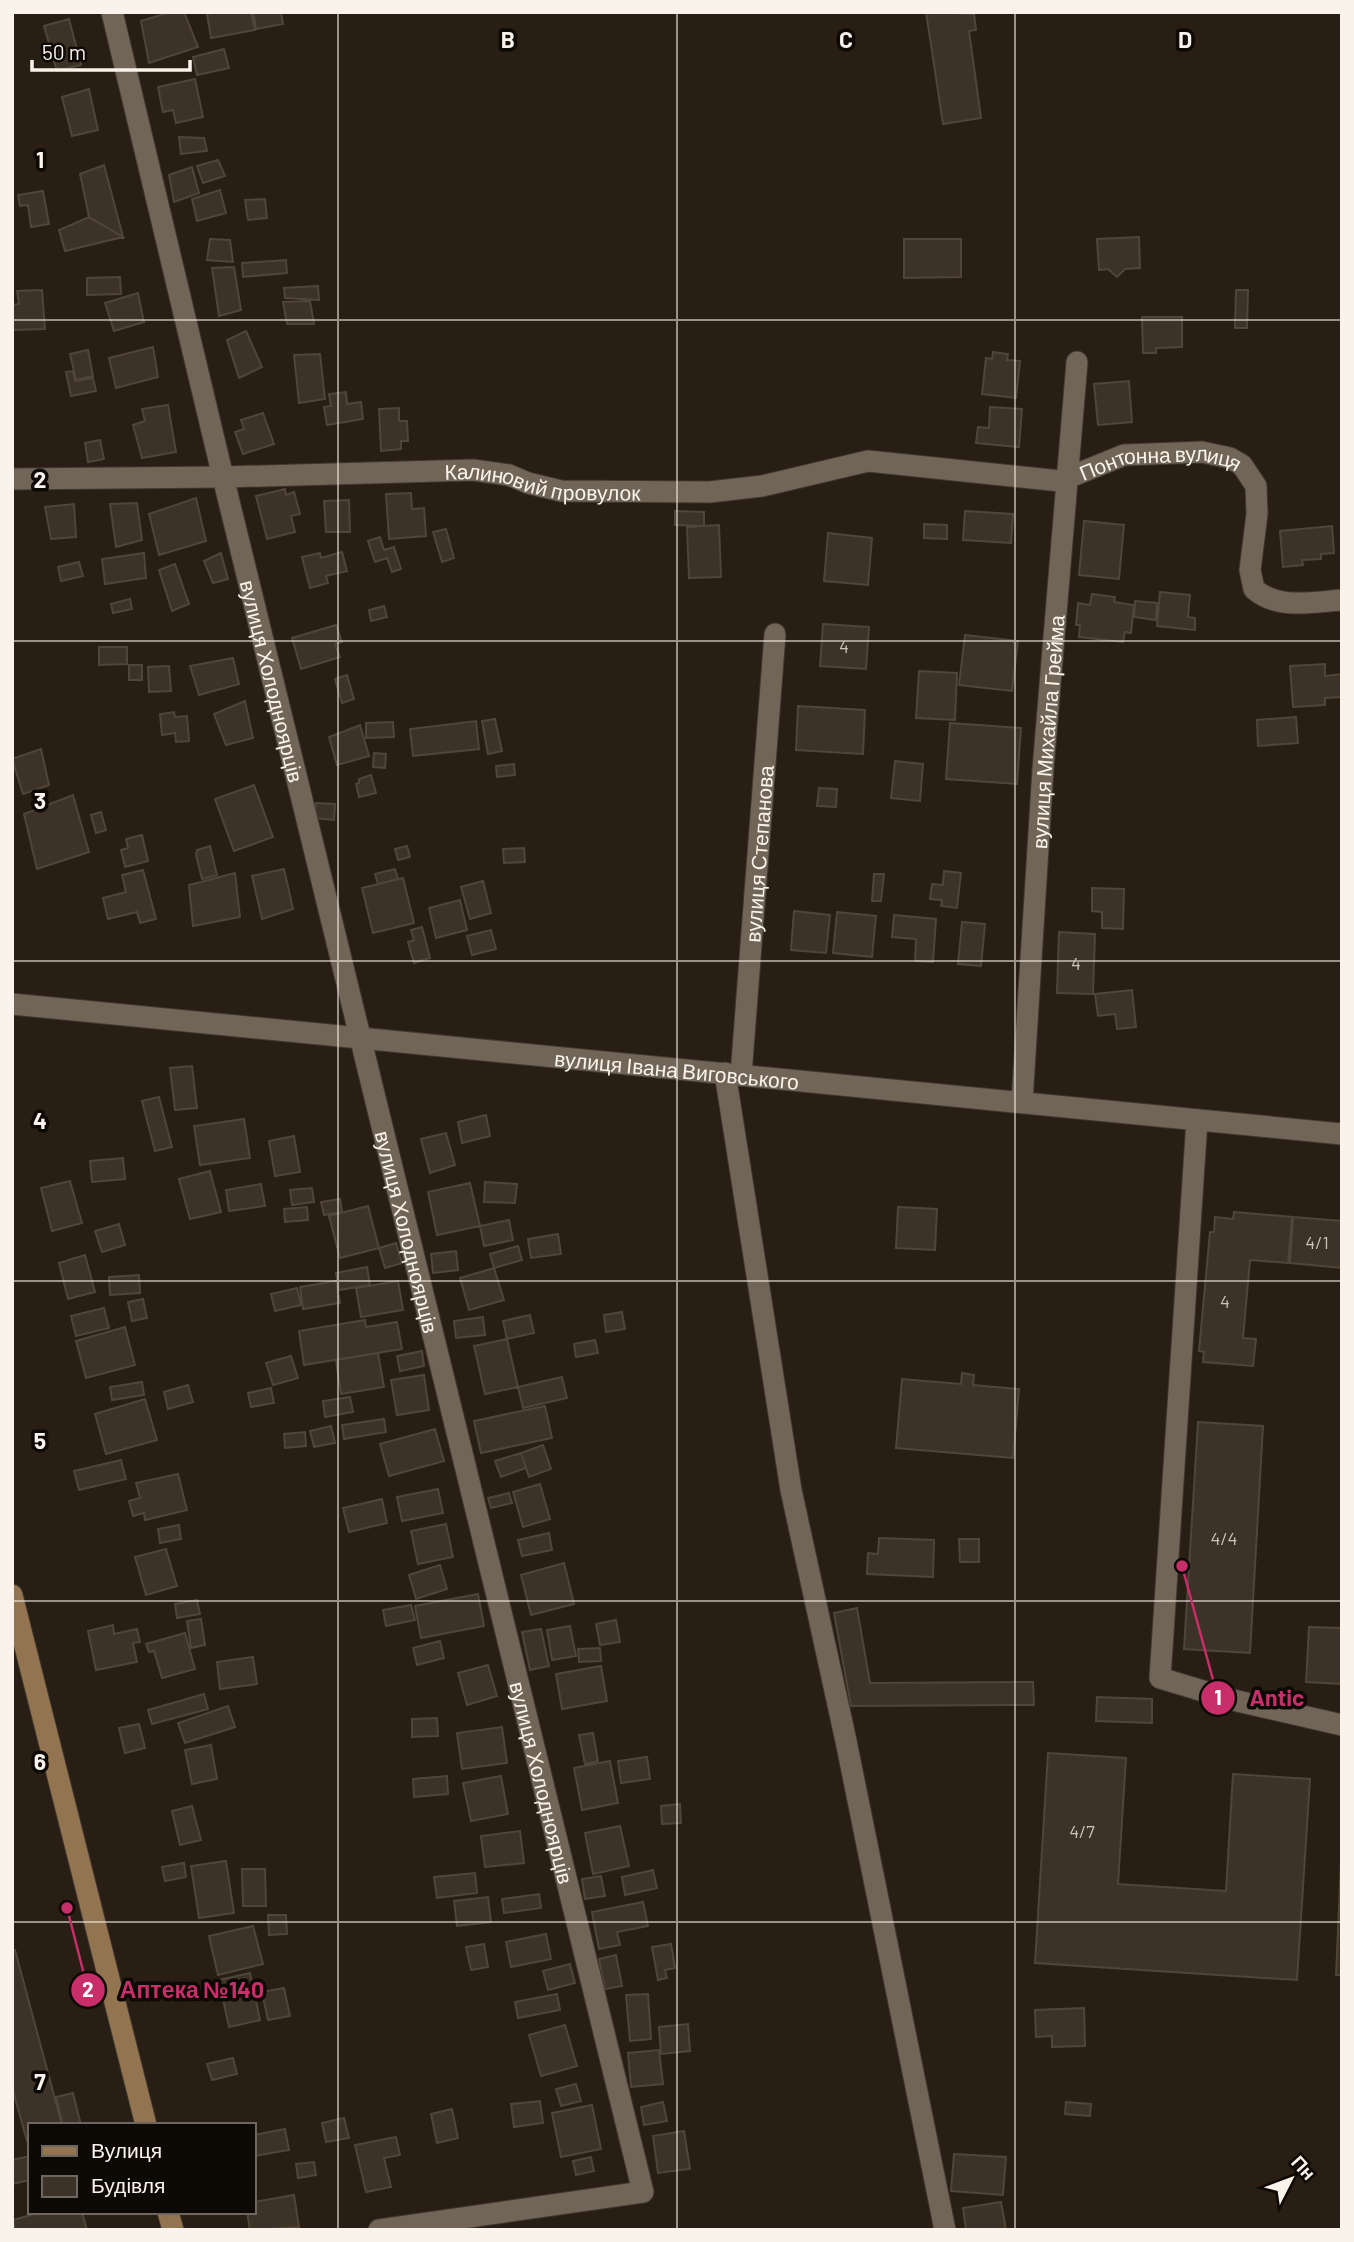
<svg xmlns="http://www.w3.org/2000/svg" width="1354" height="2242" viewBox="0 0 1354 2242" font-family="Barlow,sans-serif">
<rect width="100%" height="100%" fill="#281e13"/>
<path fill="#3d3227" stroke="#504539" stroke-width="2" d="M171 12H184L198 47 149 63 141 21Z
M217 12H251L255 30 211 38 207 14Z
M253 12H281L283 24 256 29Z
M926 12 974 14 976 30 969 31 981 118 943 124Z
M69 19 81 65 57 71 44 26Z
M224 49 229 68 197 75 193 57Z
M195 79 203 117 176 123 173 110 163 112 158 87Z
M89 89 98 130 72 136 62 97Z
M179 137 204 138 207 151 181 154Z
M218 160 225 176 203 183 197 166Z
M104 165 123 237 89 217 80 174Z
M192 167 199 193 174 202 169 175Z
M220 190 226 213 197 221 192 199Z
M43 191 49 224 31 227 28 205 20 206 18 195Z
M265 199 267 218 248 220 245 200Z
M89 217 123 237 65 251 59 230Z
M1139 237 1140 268 1125 269 1117 277 1108 269 1099 270 1097 239Z
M210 239 230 240 233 262 207 260Z
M904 239H961V277L904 278Z
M286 260 287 273 243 277 242 263Z
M234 267 241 310 219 316 212 268Z
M120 277 121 294 87 295V278Z
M318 286 319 300 285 298 284 288Z
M42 290 45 329 12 330V305L19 304 17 291Z
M1236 290H1248L1247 328H1235Z
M138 293 144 322 114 331 105 303Z
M310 301 314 324H287L283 302Z
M1142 317H1182V347L1156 348V353H1143Z
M246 331 262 367 239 378 227 340Z
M153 347 158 377 116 388 109 358Z
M88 350 93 376 76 380 70 354Z
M993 352 1008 354 1007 360 1020 361 1016 398 982 394 986 358 992 359Z
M320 354 325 399 299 403 294 355Z
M73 371 75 381 93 378 96 391 71 396 66 372Z
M1129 381 1132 422 1098 425 1094 384Z
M346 392 347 404 361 402 363 419 327 425 324 407 331 406 329 394Z
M168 405 176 452 142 458 133 425 145 421 142 409Z
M990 407 1022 409 1019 447 976 443 978 427 989 428Z
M399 408V421H407L408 441H401V449L381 451 379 409Z
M263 413 274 444 243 454 235 432 244 429 241 420Z
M100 440 104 459 88 462 85 443Z
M285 489 286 495 294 492 300 514 291 516 295 532 267 539 256 496Z
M411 493 412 509 424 508 426 536 389 539 386 494Z
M196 498 206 541 159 555 149 514Z
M349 500 350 532H326L324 501Z
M137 503 142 540 116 547 110 504Z
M74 504 76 537 51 539 45 507Z
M675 511 704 512V526L675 525Z
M965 511 1013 514 1011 543 963 540Z
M1084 521 1124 525 1119 579 1079 575Z
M924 524 947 525V539L924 538Z
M719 525 721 577 689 578 687 527Z
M1332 526 1334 553 1321 554V559L1302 560 1303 565 1283 567 1280 531Z
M446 529 454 558 442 562 433 532Z
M828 533 872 538 868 585 824 581Z
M380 537 384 550 394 547 401 569 392 572 387 558 375 562 368 541Z
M342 552 347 571 326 576 328 583 310 588 302 557 320 553 321 558Z
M144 553 146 578 105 584 102 559Z
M221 553 228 579 213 583 204 561Z
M79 562 83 576 61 581 58 567Z
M175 564 189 604 172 611 159 570Z
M1160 592 1190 595 1188 617 1195 618V630L1157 626Z
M1092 594 1115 597 1114 602 1134 605 1131 633 1125 632 1123 642 1079 637 1080 625H1076L1078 603 1090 605Z
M130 599 132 609 113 613 111 604Z
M1135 601 1157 603 1156 620 1134 617Z
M384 606 387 617 371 621 369 610Z
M823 624 869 627 866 669 820 666Z
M336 625 342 642 335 644 340 657 301 669 292 638Z
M965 635 1018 641 1012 691 959 685Z
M99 647H127V664L99 665Z
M233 658 239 684 199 695 190 666Z
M1325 664V676L1342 674V697L1325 698V705L1293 707 1290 666Z
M129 665H142V680H129Z
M169 666 171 691 149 692 148 667Z
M919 671 957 673 955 720 916 718Z
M347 675 354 699 342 703 335 679Z
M245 701 253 738 226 745 214 714Z
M798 706 865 710 863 754 796 750Z
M174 712 175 717 187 716 189 741 176 742 175 733 162 735 160 714Z
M1296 717 1298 743 1258 746 1257 720Z
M495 719 502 751 488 754 482 721Z
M476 721 479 749 413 756 410 729Z
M393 722 394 737 366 738V723Z
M950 723 1021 728 1017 784 946 779Z
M360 725 369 756 337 765 329 737Z
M41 749 49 785 23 794 12 759Z
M374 753 386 754 385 768 373 767Z
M895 761 923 764 920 801 891 798Z
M514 764 515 775 497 777 496 766Z
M371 775 376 793 359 797 356 784 359 783V779Z
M254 785 273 837 234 851 215 799Z
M819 788 837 789 836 807 817 806Z
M73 795 89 852 37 869 24 814Z
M316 803 335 804 334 820 315 818Z
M101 812 106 830 96 833 91 815Z
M142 835 148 861 125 867 121 850 128 848 126 839Z
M210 846 217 875 202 879 196 855 197 850Z
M407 846 410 857 398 860 395 849Z
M524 848 525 862 504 863 503 849Z
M284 869 293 909 262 919 252 876Z
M395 869 398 879 378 884 375 874Z
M143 870 156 919 140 923 137 912 108 919 103 898 126 892 122 875Z
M944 871 961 873 957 908 941 906 942 900 930 899 932 884 943 885Z
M235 873 240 917 193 926 189 885Z
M874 874H884L881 901H872Z
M403 878 414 923 373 933 362 888Z
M483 881 491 913 470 919 461 887Z
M1092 888 1124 889 1123 929 1102 928V912L1092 911Z
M460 900 467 930 436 938 429 908Z
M794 911 830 915 826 953 791 950Z
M837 912 876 916 872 957 833 953Z
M894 915 936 919 933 962 915 961 916 939 892 937Z
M962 922 985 924 981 966 958 964Z
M422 927 430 958 414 963 408 942 414 940 411 930Z
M491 930 496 949 472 955 467 936Z
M1059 932 1095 934 1093 994 1057 993Z
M1132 990 1136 1027 1117 1029 1115 1014 1098 1016 1095 994Z
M192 1066 197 1108 175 1110 170 1068Z
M159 1097 172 1147 155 1151 142 1101Z
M486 1115 490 1136 462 1143 458 1122Z
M244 1119 250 1158 200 1165 194 1126Z
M446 1133 455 1165 430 1173 421 1139Z
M294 1136 300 1172 275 1176 269 1141Z
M123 1158 125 1179 92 1182 90 1161Z
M210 1171 221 1212 190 1219 179 1179Z
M70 1181 82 1223 52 1231 41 1188Z
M485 1182 517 1184 515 1203 484 1202Z
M470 1183 480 1226 437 1235 428 1192Z
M261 1184 265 1206 229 1211 226 1190Z
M312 1188 314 1202 292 1205 290 1190Z
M340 1199 342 1212 324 1215 321 1202Z
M368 1206 379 1248 340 1258 329 1216Z
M307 1207 308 1220 285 1222 284 1209Z
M898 1207 937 1209 935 1250 896 1248Z
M1234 1212 1292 1217 1288 1263 1250 1260 1243 1338 1256 1339 1253 1366 1203 1362 1204 1352 1199 1351 1210 1232H1214L1215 1217 1233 1219Z
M1293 1217 1342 1221V1268L1290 1263Z
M509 1220 513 1240 484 1246 480 1226Z
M119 1224 125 1245 102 1252 95 1231Z
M558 1234 561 1254 531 1258 528 1239Z
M396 1243 402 1263 385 1268 379 1248Z
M518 1246 522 1260 494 1268 490 1254Z
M456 1251 458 1270 433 1273 431 1254Z
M85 1255 95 1292 68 1299 59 1263Z
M367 1267 370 1285 339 1290 336 1273Z
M494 1268 504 1300 469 1310 460 1278Z
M139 1275 140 1293 110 1295 109 1277Z
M336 1281 340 1303 303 1309 300 1287Z
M398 1281 403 1310 361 1317 356 1288Z
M297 1288 301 1305 275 1311 271 1294Z
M143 1299 147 1318 132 1321 128 1302Z
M104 1308 109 1328 76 1336 71 1316Z
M622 1312 625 1329 606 1332 604 1315Z
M530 1315 534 1333 507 1339 503 1321Z
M483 1317 485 1335 456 1338 454 1321Z
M365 1320 366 1327 397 1322 402 1349 304 1365 299 1331Z
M125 1327 135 1365 86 1378 76 1341Z
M507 1339 518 1387 485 1394 474 1346Z
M595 1340 598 1353 576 1357 574 1344Z
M422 1351 424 1366 400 1371 397 1356Z
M378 1353 384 1387 341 1394 336 1360Z
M291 1356 298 1378 273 1385 266 1363Z
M962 1373 974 1375 973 1385 1019 1389 1013 1458 896 1448 902 1379 961 1384Z
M424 1375 429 1410 397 1415 391 1380Z
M562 1377 567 1398 523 1408 518 1387Z
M142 1382 144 1395 112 1400 110 1387Z
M188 1385 193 1402 168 1409 164 1392Z
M271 1388 274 1403 251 1407 248 1393Z
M350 1397 353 1412 325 1417 323 1401Z
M145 1399 157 1440 106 1454 95 1414Z
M545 1406 552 1438 481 1453 474 1421Z
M384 1419 386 1432 344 1439 342 1425Z
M1198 1422 1263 1426 1250 1653 1184 1649Z
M331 1426 335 1443 314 1447 310 1431Z
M435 1429 444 1461 389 1476 380 1444Z
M305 1432 306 1446 285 1448 284 1434Z
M543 1445 551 1469 529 1477 521 1453Z
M521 1453 526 1468 501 1477 495 1461Z
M121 1460 126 1479 79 1490 74 1471Z
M178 1474 187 1510 145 1520 144 1513 133 1516 129 1501 140 1498 136 1483Z
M540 1484 550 1519 523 1527 513 1492Z
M438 1489 443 1513 402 1521 397 1497Z
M509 1493 512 1503 491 1508 488 1498Z
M382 1499 387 1523 349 1532 343 1508Z
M446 1524 453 1557 418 1564 411 1531Z
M179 1525 181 1539 160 1543 158 1529Z
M549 1533 552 1550 522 1556 518 1540Z
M879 1538 934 1540 933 1577 867 1574 868 1553 878 1554Z
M959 1539H979V1562H960Z
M166 1549 177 1586 146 1595 135 1557Z
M564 1563 574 1604 531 1615 521 1575Z
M440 1565 447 1589 416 1599 409 1575Z
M478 1594 484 1626 421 1638 415 1606Z
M197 1600 200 1614 177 1618 175 1604Z
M411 1605 415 1620 386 1626 383 1610Z
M857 1608 870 1683 1033 1682 1034 1705 851 1706 834 1613Z
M201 1619 205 1645 191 1648 187 1621Z
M616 1620 620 1642 600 1645 596 1624Z
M113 1625 114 1634 137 1629 140 1642 133 1643 137 1662 96 1670 88 1631Z
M570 1626 576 1656 552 1660 547 1630Z
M1309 1627 1342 1628V1684L1306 1682Z
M541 1629 549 1666 530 1670 522 1632Z
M185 1633 195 1669 162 1678 154 1651 149 1652 146 1644Z
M440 1641 444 1658 417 1665 413 1648Z
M600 1648 601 1661 579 1662 578 1649Z
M253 1657 257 1684 220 1689 217 1662Z
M488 1665 497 1696 467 1705 458 1673Z
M601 1666 607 1701 562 1709 556 1674Z
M204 1694 208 1709 152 1724 148 1710Z
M1097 1697 1152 1699V1723L1096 1721Z
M228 1706 235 1727 185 1743 178 1723Z
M437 1718 438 1736 412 1737V1719Z
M139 1724 145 1748 125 1753 119 1728Z
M502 1727 507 1763 462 1769 457 1733Z
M593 1733 598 1761 585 1764 579 1735Z
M211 1745 217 1779 192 1784 185 1750Z
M1048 1753 1126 1758 1118 1884 1226 1891 1233 1774 1310 1779 1297 1980 1035 1963Z
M647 1757 650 1779 621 1783 618 1761Z
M610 1761 618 1803 582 1810 574 1768Z
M447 1776 448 1794 414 1797 413 1779Z
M501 1776 508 1814 471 1821 463 1783Z
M680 1804 681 1823 662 1824 661 1806Z
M192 1806 201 1840 180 1845 172 1811Z
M620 1826 629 1866 593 1874 585 1833Z
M520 1831 524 1863 485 1867 481 1836Z
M1342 1839V1975H1336Z
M226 1861 234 1913 199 1918 191 1866Z
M184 1863 186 1877 165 1881 162 1867Z
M242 1869H265L266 1906H243Z
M653 1870 657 1888 625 1895 622 1877Z
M475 1873 477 1893 437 1898 434 1877Z
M601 1876 605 1896 585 1899 582 1879Z
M539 1894 541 1908 504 1913 502 1899Z
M488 1897 491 1922 457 1926 454 1901Z
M643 1902 648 1926 617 1932 620 1945 599 1949 592 1912Z
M268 1915H286L287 1934 269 1935Z
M253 1926 263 1964 218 1975 209 1936Z
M546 1934 551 1959 511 1967 506 1942Z
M484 1944 488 1967 471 1970 466 1947Z
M671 1944 675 1968 665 1970 667 1978 658 1980 652 1947Z
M15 1950 62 2125H30V2140L27 2141 12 2087V1951Z
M616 1955 622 1986 605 1989 599 1959Z
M570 1964 575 1983 548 1990 543 1971Z
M250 1973 260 2020 229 2027 219 1980Z
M284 1988 290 2016 268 2020 262 1992Z
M557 1994 560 2010 518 2018 515 2002Z
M648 1994 651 2039 630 2041 626 1995Z
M1084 2008 1085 2046 1052 2047V2036L1036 2037 1035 2010Z
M688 2024 690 2051 661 2054 659 2027Z
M565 2025 577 2066 541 2076 529 2035Z
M659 2050 663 2084 631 2087 628 2053Z
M233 2058 237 2074 212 2080 207 2064Z
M576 2084 581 2101 561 2106 556 2089Z
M73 2093 81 2125H63L56 2097Z
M540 2101 543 2123 514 2127 511 2104Z
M663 2102 667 2121 644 2125 641 2107Z
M1066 2102 1091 2104 1090 2116 1065 2114Z
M592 2105 601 2149 561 2157 552 2113Z
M452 2109 458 2138 437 2143 431 2114Z
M344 2118 349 2138 326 2142 322 2123Z
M285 2129 289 2150 254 2156V2135Z
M684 2131 690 2169 658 2173 653 2136Z
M396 2137 400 2155 384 2158 391 2187 366 2192 355 2145Z
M954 2154 1006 2157 1003 2195 951 2191Z
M30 2156V2180L12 2184V2160Z
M591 2157 594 2171 576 2175 573 2161Z
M314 2162 316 2175 298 2178 296 2164Z
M294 2195 299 2227 250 2230 247 2212H254V2202Z
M1001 2202 1006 2230H966L963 2208Z
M42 2212H82L87 2230H15L13 2220Z"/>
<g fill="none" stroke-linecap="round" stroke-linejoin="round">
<g stroke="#3f3730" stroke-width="23">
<g id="minor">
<path id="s1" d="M112 12 223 477 643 2192 379 2230"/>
<path id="s2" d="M12 479 223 477 473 470 509 475 528 483 561 491 710 492 762 486 868 461 1060 481 1124 455 1202 452 1230 458 1242 465 1256 486 1257 514 1250 570 1254 589C1278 610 1312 602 1342 600"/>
<path id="s3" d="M12 1004 1342 1134"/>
<path d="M725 1073 791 1490 846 1741 945 2230"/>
<path id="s4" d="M741 1075 775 634"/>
<path id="s5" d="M1022 1102 1043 769 1077 362"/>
<path d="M1197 1120 1160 1678 1233 1700 1342 1725"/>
</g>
</g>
<g stroke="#3f3730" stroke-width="23">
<path id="secondary" d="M12 1595 146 2125
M168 2212 173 2230"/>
</g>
<use href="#minor" stroke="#716558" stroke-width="21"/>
<use href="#secondary" stroke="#927450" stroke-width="21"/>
</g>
<path fill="none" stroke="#faf3eb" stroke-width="2" stroke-opacity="0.55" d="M338 12V2230M677 12V2230M1015 12V2230M12 320H1342M12 641H1342M12 961H1342M12 1281H1342M12 1601H1342M12 1922H1342"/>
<g text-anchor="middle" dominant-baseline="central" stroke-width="7" stroke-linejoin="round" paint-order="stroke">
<g font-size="18" fill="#cbc3ba">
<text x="844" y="646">4</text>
<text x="1076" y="963">4</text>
<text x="1317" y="1242">4/1</text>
<text x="1225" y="1301">4</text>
<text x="1224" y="1538">4/4</text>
<text x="1082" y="1831">4/7</text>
</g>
<g font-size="21" fill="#faf3eb" stroke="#0d0905">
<text stroke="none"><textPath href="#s2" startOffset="1160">Понтонна вулиця</textPath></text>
<text stroke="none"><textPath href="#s2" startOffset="532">Калиновий провулок</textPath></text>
<text stroke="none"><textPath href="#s1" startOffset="688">вулиця Холодноярців</textPath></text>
<text stroke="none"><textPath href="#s5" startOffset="371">вулиця Михайла Грейма</textPath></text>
<text stroke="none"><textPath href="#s4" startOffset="222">вулиця Степанова</textPath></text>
<text stroke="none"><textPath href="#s3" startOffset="668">вулиця Івана Виговського</textPath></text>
<text stroke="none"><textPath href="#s1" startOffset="1255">вулиця Холодноярців</textPath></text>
<text stroke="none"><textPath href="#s1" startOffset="1822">вулиця Холодноярців</textPath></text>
</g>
</g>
<g font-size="23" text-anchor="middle" font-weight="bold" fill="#faf3eb" stroke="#0d0905" stroke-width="7" stroke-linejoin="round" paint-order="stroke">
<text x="508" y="48">B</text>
<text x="846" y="48">C</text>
<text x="1185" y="48">D</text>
<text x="40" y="168">1</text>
<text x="40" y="488">2</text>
<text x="40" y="809">3</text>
<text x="40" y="1129">4</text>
<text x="40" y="1449">5</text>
<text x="40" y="1770">6</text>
<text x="40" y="2090">7</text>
</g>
<path fill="none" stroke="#c82e69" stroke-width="2.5" d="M1182 1566L1218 1698M67 1908L88 1990"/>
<g fill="#c82e69" stroke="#0d0905" stroke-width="2.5">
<circle cx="1182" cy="1566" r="7"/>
<circle cx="67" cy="1908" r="7"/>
<circle cx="1218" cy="1698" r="18"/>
<circle cx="88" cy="1990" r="18"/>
</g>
<g font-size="21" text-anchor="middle" font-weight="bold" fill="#fff">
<text x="1218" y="1705">1</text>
<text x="88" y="1997">2</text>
</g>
<g font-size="23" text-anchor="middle" font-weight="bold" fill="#c82e69" stroke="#0d0905" stroke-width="7" stroke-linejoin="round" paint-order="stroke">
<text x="1277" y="1706">Antic</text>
<text x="192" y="1998">Аптека №140</text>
</g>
<rect width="1354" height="2242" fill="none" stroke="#faf3eb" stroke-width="28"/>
<rect x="28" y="2123" width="228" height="91" fill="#0d0905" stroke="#6c6761" stroke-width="2"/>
<rect x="42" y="2146" width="35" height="10" fill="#927450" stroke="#6c6761" stroke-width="2"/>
<text x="91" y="2158" font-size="21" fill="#faf3eb">Вулиця</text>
<rect x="42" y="2176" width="35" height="21" fill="#3d3227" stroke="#6c6761" stroke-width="2"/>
<text x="91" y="2193" font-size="21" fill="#faf3eb">Будівля</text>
<g transform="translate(1291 2179) rotate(48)" stroke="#0d0905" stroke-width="5" paint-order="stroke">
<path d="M0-5L12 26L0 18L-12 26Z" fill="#faf3eb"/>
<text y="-10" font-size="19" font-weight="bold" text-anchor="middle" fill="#faf3eb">Пн</text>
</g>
<path d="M32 60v10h158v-10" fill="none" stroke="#faf3eb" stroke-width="3.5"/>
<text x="42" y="60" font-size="21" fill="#faf3eb" stroke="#0d0905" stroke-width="5" paint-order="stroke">50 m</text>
</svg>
